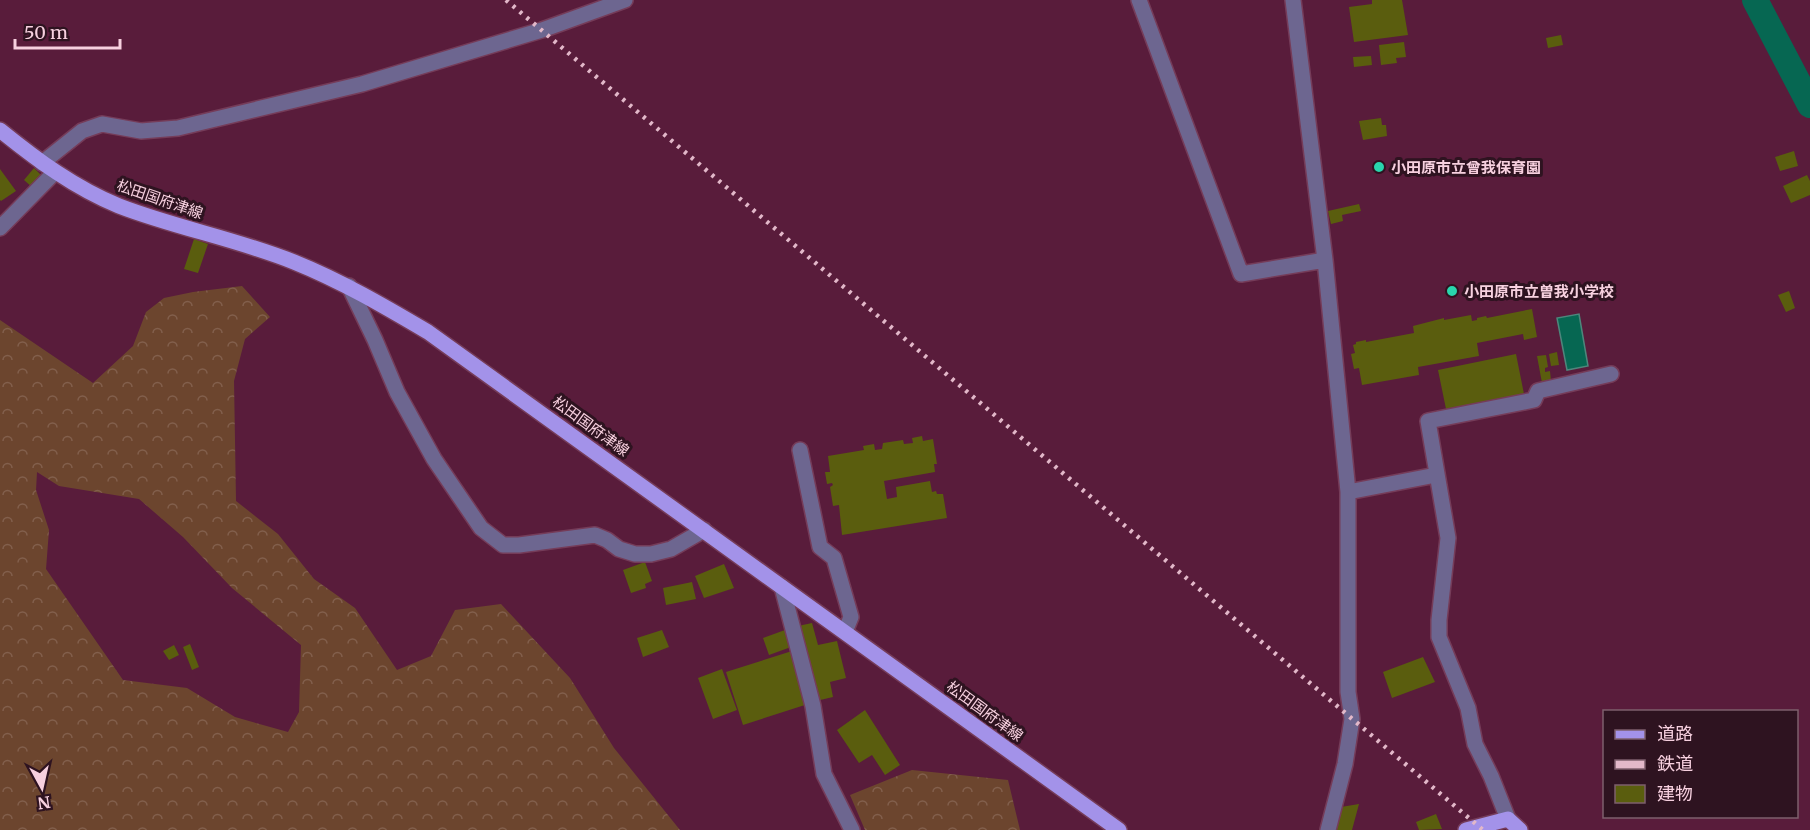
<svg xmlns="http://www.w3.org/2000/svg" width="1810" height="830" viewBox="0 0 1810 830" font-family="Merriweather,'Noto Sans JP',serif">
<defs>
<pattern id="forest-crowns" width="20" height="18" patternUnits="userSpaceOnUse" patternTransform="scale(1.5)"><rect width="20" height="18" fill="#6c452e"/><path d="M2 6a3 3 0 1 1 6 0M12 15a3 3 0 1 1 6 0" fill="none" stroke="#825f4c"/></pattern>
</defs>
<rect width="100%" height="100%" fill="#591c3b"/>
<path fill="url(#forest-crowns)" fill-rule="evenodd" d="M242 286 270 317 245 339 234 381 236 501 278 534 314 579 355 608 397 670 431 656 455 610 501 604 570 678 614 748 680 830H0V320L93 383 133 346 146 312 164 298 193 292ZM37 472 59 486 139 499 183 537 232 588 301 645 299 712 288 732 235 717 187 688 123 680 46 569 49 530 36 490Z
M912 770 1008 780 1020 830H865L850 795Z"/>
<path fill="#066752" stroke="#4e867c" stroke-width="1.5" d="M1579 314 1588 366 1567 370 1557 318Z"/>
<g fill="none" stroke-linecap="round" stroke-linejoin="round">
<path stroke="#066752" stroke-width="26" d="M1755 0 1810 105"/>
</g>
<path fill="#5a5d0e" d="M1372 0H1402L1408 35 1354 42 1349 7 1372 4Z
M1561 35 1563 45 1548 48 1546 38Z
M1404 42 1406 57 1396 58 1397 63 1381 65 1379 45Z
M1371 56 1372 65 1354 67 1353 57Z
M1381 118 1382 125H1386L1387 136 1363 140 1359 121Z
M1794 151 1798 166 1780 171 1775 157Z
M34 168 45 179 33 188 24 180Z
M0 169 16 191 1 201 0 200Z
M1807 175 1810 181V195L1791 203 1783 186Z
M1359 204 1361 211 1342 215 1343 221 1331 224 1328 211Z
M194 239 208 244 198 273 184 269Z
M1789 291 1795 308 1786 312 1778 295Z
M1532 309 1537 337 1524 340 1523 334 1477 343 1479 356 1418 367 1419 375 1362 385 1359 368 1354 369 1351 354 1355 353 1353 345 1356 344V342L1366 340V342L1414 333 1413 326 1444 318V320L1471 315 1472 321 1477 320V318L1486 316 1487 318Z
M1557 352 1559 365 1551 366 1549 354Z
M1516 354 1524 394 1446 409 1438 370Z
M1546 355 1548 367 1545 368V372L1550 371 1551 381 1542 383 1537 356Z
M922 436 923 441 933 439 937 464H934L935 472 884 481 887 499 897 497 896 487 930 481 932 492 936 491 937 494H943L947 518 842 535 839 505 833 506 830 487 833 485 832 483 827 484 825 472H830L828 456 864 450 863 446 874 444 875 450 882 449 883 443 903 440 904 444 913 443 912 438Z
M645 562 652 581 645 584 646 588 631 593 623 570Z
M724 564 734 588 704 598 695 576Z
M692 582 696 599 666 605 663 588Z
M812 623 818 645 837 641 846 678 830 682 833 697 816 701 798 626Z
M662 630 669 647 643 657 637 638Z
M785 630 791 647 769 655 763 638Z
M190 644 199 667 192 670 183 647Z
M174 645 179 655 169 660 163 651Z
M792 651 808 704 743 725 726 672Z
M1423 657 1435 682 1392 698 1383 672Z
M722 669 737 710 713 719 698 678Z
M865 710 900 765 885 775 872 755 859 763 837 730Z
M1359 804 1352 830H1335L1341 807Z
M1436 814 1442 829 1419 830 1416 822Z"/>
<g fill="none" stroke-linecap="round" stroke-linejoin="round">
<g stroke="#753c59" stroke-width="18">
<path id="minor" d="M1139 0 1241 274 1325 260
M1293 0 1325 260 1348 492V692L1352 719 1345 764 1328 830
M42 163 82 131 102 124 141 131 178 128 362 84 542 30 625 0
M0 228 55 172
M349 286 375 340 397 392 434 459 481 528 503 545H519L595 535 607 540 619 549 635 554H651L671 549 704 530
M800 450 820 547 834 558 851 617 845 632
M1348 492 1436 475
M782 587 813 706 824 774 852 830
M1508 819 1491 776 1475 744 1468 708 1439 637V620L1448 538 1428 421 1534 400 1538 391 1611 374"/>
</g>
<g stroke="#753c59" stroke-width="18">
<path id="major" d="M0 130C37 160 75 188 119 206 176 228 237 239 294 262 341 281 384 306 428 332L1119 830
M1466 830 1508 819 1520 830"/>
</g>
<use href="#minor" stroke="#6d6690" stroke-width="15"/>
<use href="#major" stroke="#a392e9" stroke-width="15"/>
<path stroke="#e2b8c9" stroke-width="4.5" stroke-dasharray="3 6" stroke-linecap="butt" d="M506 0 1483 830"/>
</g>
<g fill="#29d5ad" stroke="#2e1320" stroke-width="2">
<circle cx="1379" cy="167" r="6"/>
<circle cx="1452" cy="291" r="6"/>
</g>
<g text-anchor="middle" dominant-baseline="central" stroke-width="6" stroke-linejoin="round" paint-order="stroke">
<g font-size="15" font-weight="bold" fill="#f7d0df" stroke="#2e1320" text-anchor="start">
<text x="1391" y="167">小田原市立曾我保育園</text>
<text x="1464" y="291">小田原市立曽我小学校</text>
</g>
<g font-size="15" fill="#f7d0df" stroke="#2e1320">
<text transform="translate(160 199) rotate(19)">松田国府津線</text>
<text transform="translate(591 426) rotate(36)">松田国府津線</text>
<text transform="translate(985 711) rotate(36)">松田国府津線</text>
</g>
</g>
<rect x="1603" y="710" width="195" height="108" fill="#2e1320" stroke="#7e5f6c" stroke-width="1.5"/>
<rect x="1615" y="730" width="30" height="9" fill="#a392e9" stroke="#7e5f6c" stroke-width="1.5"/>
<text x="1657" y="740" font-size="18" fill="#f7d0df">道路</text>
<rect x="1615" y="760" width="30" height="9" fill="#e2b8c9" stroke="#7e5f6c" stroke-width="1.5"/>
<text x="1657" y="770" font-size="18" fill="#f7d0df">鉄道</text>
<rect x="1615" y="785" width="30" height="18" fill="#5a5d0e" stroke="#7e5f6c" stroke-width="1.5"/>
<text x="1657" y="800" font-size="18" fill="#f7d0df">建物</text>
<g transform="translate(42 788) rotate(172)" stroke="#2e1320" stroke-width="4.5" paint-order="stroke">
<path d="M0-4.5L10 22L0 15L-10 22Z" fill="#f7d0df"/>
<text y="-9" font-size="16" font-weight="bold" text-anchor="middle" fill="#f7d0df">N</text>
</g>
<path d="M15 39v9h105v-9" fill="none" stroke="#f7d0df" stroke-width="3"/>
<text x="24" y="39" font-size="18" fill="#f7d0df" stroke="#2e1320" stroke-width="4.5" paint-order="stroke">50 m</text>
</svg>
